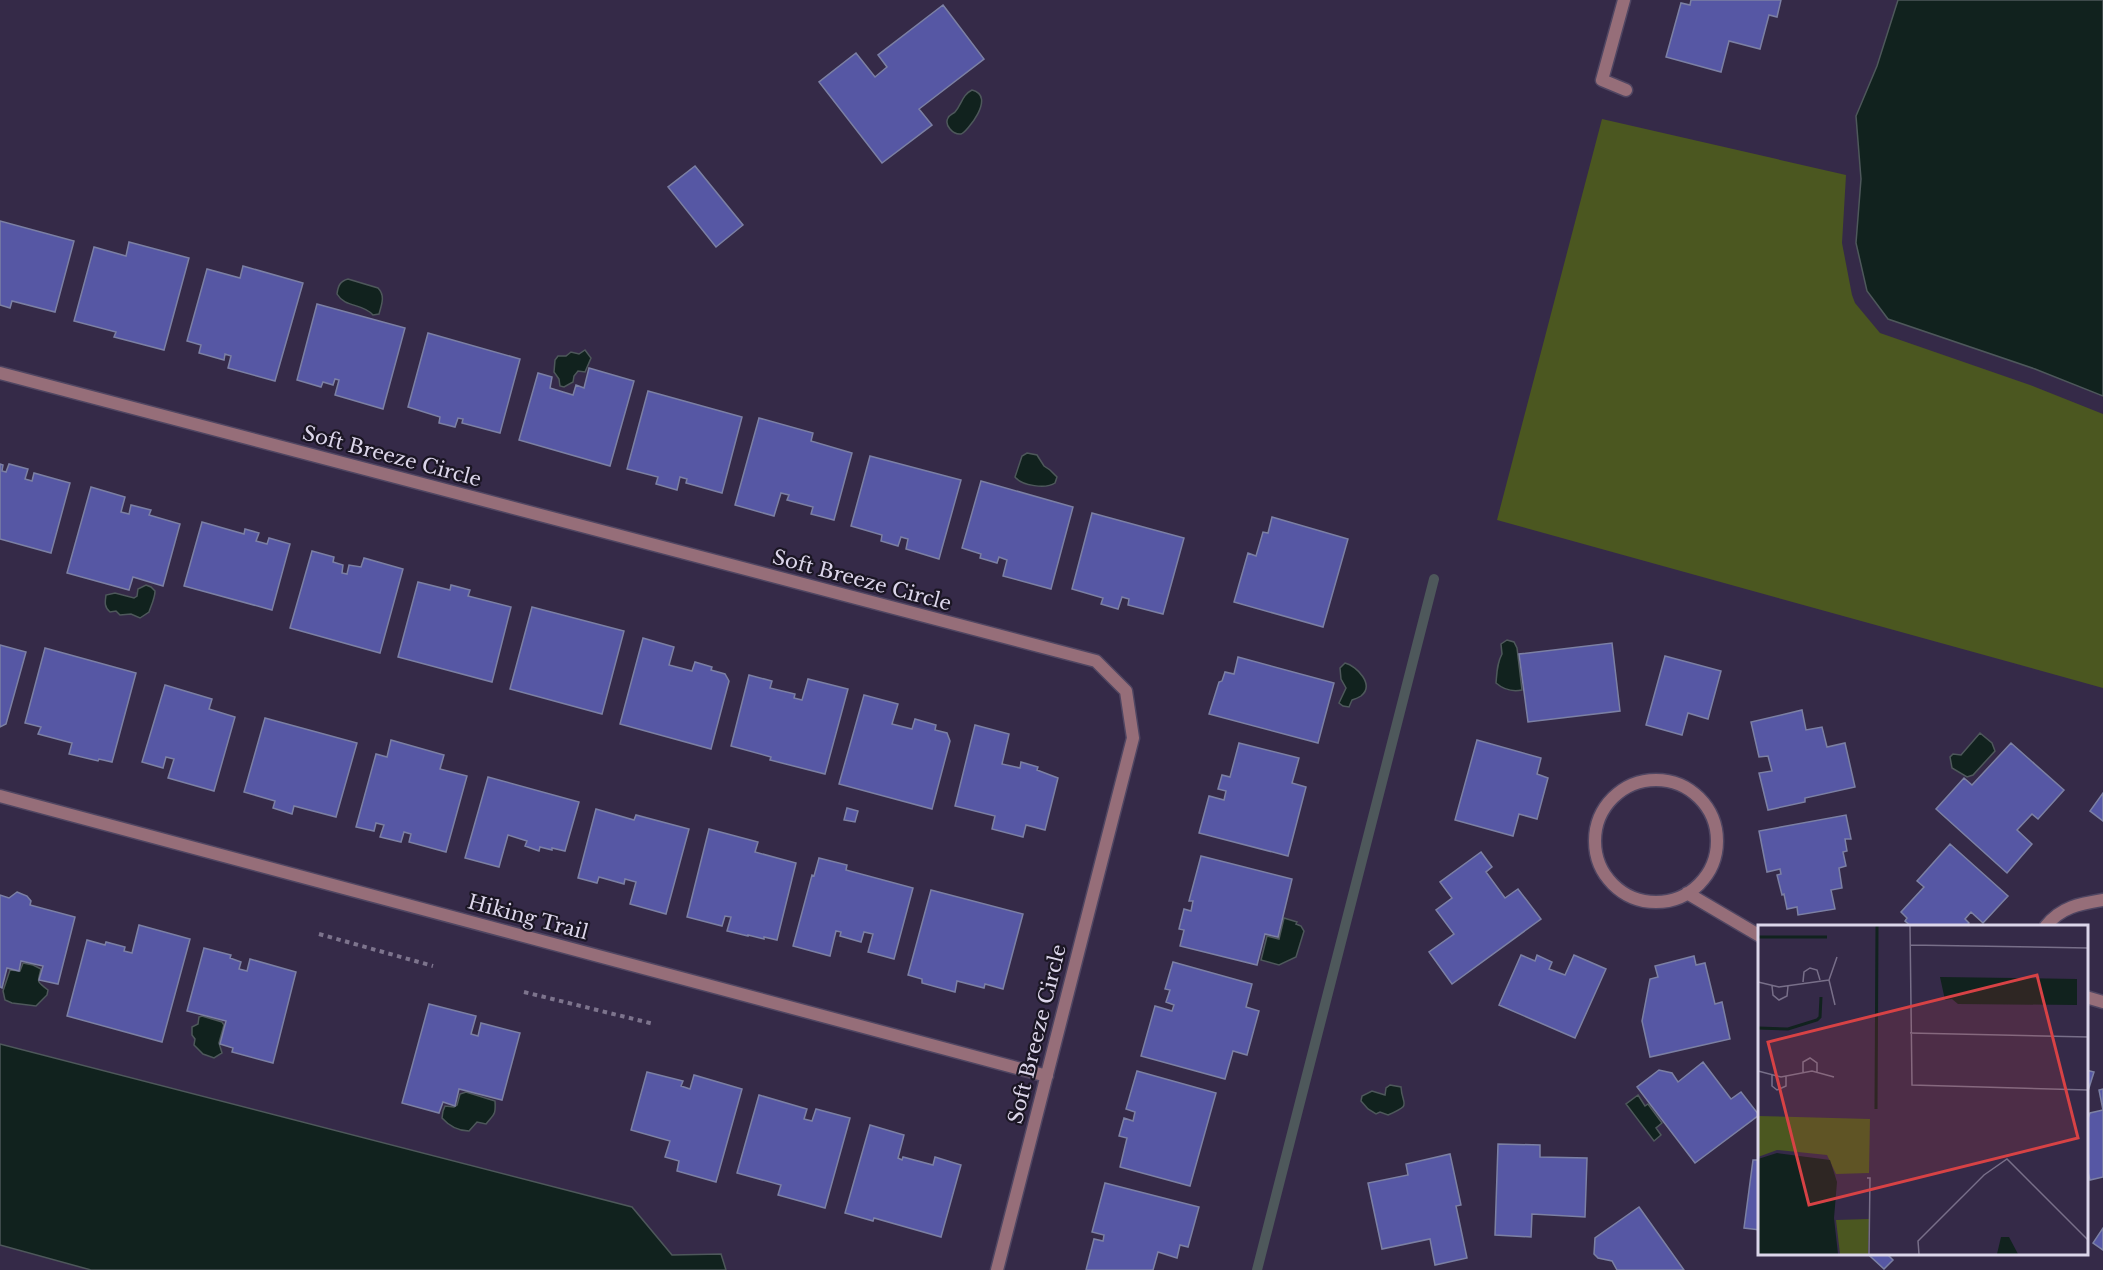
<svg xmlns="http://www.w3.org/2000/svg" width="2103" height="1270" viewBox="0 0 2103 1270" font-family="'Libre Baskerville',serif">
<rect width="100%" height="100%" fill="#352a48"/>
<path fill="#4b5720" d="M1602 119 1846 175 1842 243 1852 295 1855 303 1880 333 2030 385 2103 414V688L1497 520Z"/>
<path fill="#11221e" stroke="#4e585b" stroke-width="1.5" d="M1898 0H2103V396L2035 369 1888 319 1867 291 1856 243 1861 179 1856 116 1877 66Z
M972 90C997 96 966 133 961 134 953 135 944 125 948 118 949 115 953 114 955 112 962 104 962 95 972 90Z
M348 279 378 288C386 296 381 306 379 314L373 315C363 303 345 308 337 294 338 286 340 281 348 279Z
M585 350 591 358 585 372 578 371 574 376 573 382 564 387 560 386 559 379 554 372 555 360 558 356H566L571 352 579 354Z
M1027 453 1037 455 1044 466 1050 470 1057 477 1055 483C1046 489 1022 486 1015 477L1022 456Z
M146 585 151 587 155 591C155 598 151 606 149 612L140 618 131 614 120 615 116 611 110 612C104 607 105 602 106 595L115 593 134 598 137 596 138 589Z
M1507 640 1514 642 1517 648 1522 690C1512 692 1504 690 1496 683 1497 672 1497 663 1502 654L1501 644Z
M1345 663C1357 666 1375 685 1361 696 1358 698 1355 699 1352 700L1349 707 1343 706 1339 703 1346 688 1341 679 1340 668Z
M1980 733 1992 743 1995 751 1973 775 1967 777 1952 768 1950 757 1953 754 1961 755Z
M1284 918 1297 922 1296 924 1301 926 1304 931 1296 957 1279 965 1261 960 1267 936 1279 939Z
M23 963 33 965 41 969C37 984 37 981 48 990L47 995 36 1006 12 1003 5 1000 3 991 10 970 20 971Z
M202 1016 222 1022 224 1025 219 1043 222 1053 214 1058 203 1054 194 1045 195 1039 192 1035V1027L198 1024 199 1017Z
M0 1044 632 1207 672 1255 721 1254 726 1270H91L0 1245Z
M1390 1085 1401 1087C1402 1106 1413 1104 1388 1115L1380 1112 1376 1114 1368 1109 1361 1101 1362 1096 1372 1091 1385 1095 1386 1088Z
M466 1092 495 1101C496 1115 494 1114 486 1124L477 1122 469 1131C458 1131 450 1127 442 1118L443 1111 445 1106 454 1107 457 1105 460 1094Z
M1638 1095 1645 1106 1648 1104 1662 1123 1656 1128 1661 1135 1654 1141 1626 1104Z"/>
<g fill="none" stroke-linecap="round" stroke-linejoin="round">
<path stroke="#4e585b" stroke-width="10" d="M1257 1270 1434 579"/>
</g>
<path fill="#5657a4" stroke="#7c80a4" stroke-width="1.5" d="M1691 0H1781L1777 17 1769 15 1760 49 1729 41 1721 72 1666 57 1681 3 1690 5Z
M943 5 984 59 919 109 932 125 882 163 819 82 856 53 875 77 887 67 878 55Z
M695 166 743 225 716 247 668 187Z
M0 221 74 241 55 312 12 301 10 308 0 305Z
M129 242 189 258 164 350 114 337 116 332 74 321 94 247 126 256Z
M243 266 303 283 275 381 228 368 231 356 225 354 224 360 199 353 201 345 187 341 207 269 240 278Z
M317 304 405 328 383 409 335 395 339 380 335 379 333 385 323 382 321 387 297 380Z
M428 333 520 359 500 433 462 423 463 419 458 418 455 427 439 423 440 417 408 407Z
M589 368 634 381 610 466 519 440 538 373 552 377 550 388 573 395 576 385 584 388Z
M648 391 742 417 722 493 686 483 687 479 680 477 677 490 656 484 658 477 627 469Z
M759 418 813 433 811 441 852 453 834 520 811 514 813 507 787 500 789 495 781 493 774 516 735 505Z
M870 456 961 480 939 559 906 549 908 539 901 537 898 546 881 541 882 535 851 526Z
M0 464 3 465 2 471 6 472 9 464 28 469 25 479 32 481 34 473 70 483 51 553 0 539Z
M981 481 1073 507 1051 589 1003 576 1007 560 999 557 997 563 980 558 981 554 962 548Z
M91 487 125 497 121 512 129 514 131 505 151 510 149 515 180 524 163 586 133 577 129 590 67 573Z
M1092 513 1184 538 1163 614 1128 605 1129 599 1122 597 1118 609 1101 604 1103 598 1072 589Z
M1272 517 1348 539 1323 627 1234 602 1248 553 1256 556 1263 532 1268 533Z
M202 522 244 534 245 529 259 533 256 541 267 544 269 538 290 544 272 610 184 586Z
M312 551 334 557 333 562 343 565 342 573 347 574 349 565 361 567 364 558 403 569 380 653 290 628Z
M418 582 450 590 451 585 470 590 468 596 511 607 492 682 398 657Z
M532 607 624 631 602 714 510 689Z
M643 638 674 647 669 665 692 671 695 662 712 667 711 670 725 674 729 681 711 749 620 724Z
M1612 643 1620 711 1528 722 1519 654Z
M0 645 26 652 6 724 0 727Z
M45 648 136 673 112 762 99 759 98 761 69 754 72 743 38 734 41 727 25 723Z
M1665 656 1721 671 1708 719 1688 713 1682 735 1646 725Z
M1238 657 1334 683 1318 743 1209 714 1219 682 1222 681 1225 672 1234 674Z
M749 675 772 681 770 688 795 694 794 698 802 700 808 679 848 689 825 774 770 760 771 757 731 746Z
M165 685 212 699 209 709 235 717 214 791 168 778 174 759 166 757 163 768 142 762Z
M864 695 898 704 892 724 912 729 915 719 936 725 935 730 947 733 950 741 932 809 839 784Z
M1802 710 1806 730 1822 727 1827 747 1845 743 1855 787 1805 798V802L1768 810 1759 773 1772 771 1768 756 1759 757 1751 722Z
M265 718 357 743 336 817 294 806 292 814 273 808 275 801 244 792Z
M975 725 1009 734 1002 764 1020 768 1021 762 1038 767 1037 770 1058 778 1045 830 1026 825 1023 837 992 829 995 816 955 806Z
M391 740 444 755 440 769 467 776 446 852 409 842 411 834 404 832 401 842 380 837 384 825 376 823 374 831 356 827 376 754 387 757Z
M1477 740 1541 758 1537 774 1548 778 1537 819 1519 814 1513 836 1455 820Z
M1239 743 1299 758 1292 783 1306 787 1288 856 1199 833 1209 796 1224 800 1226 791 1218 789 1222 775 1230 777Z
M2011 743 2064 790 2038 819 2032 814 2017 830 2032 844 2007 873 1936 809 1964 778 1972 785Z
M488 777 579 802 565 851 552 848V850L540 847 539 851 525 846 527 841 508 835 499 867 465 858Z
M2103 793V821L2090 811Z
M847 808 858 811 855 822 844 820Z
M596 809 634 820 636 815 689 829 666 914 630 904 636 882 625 879 624 884 599 877 597 883 578 878Z
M1846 815 1851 839H1845L1847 851 1843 852 1846 866 1839 868 1842 888 1831 890 1835 909 1798 915 1797 907 1787 909 1784 894 1782 895 1777 875 1781 874 1780 869 1767 872 1759 831Z
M709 829 758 842 755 852 796 863 777 940 764 937V939L748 935V936L727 931 731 917 725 916 722 926 687 917Z
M1950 844 2008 896 1983 923 1971 912 1965 919 1969 923 1966 926H1911L1905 921 1907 918 1901 912 1924 887 1917 881Z
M1481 852 1492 867 1486 872 1505 898 1518 889 1541 919 1452 984 1429 952 1454 934 1436 910 1452 898 1440 882Z
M1201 856 1292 879 1278 937 1265 934 1257 965 1180 946 1184 930 1179 929 1184 909 1191 911 1193 901H1189Z
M819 858 847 865 846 870 913 888 894 959 868 952 873 934 864 932 861 942 840 936 841 932 836 931 830 956 793 946 812 875 814 876Z
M931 890 1023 914 1003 989 985 984 984 988 957 981 955 992 922 983V979L908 975Z
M17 892 27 896 31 901 30 905 75 917 58 984 39 980 43 966 21 961 19 971 7 968 2 988 0 987V895L9 898Z
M139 925 190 939 162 1042 67 1016 87 940 105 945 106 942 125 947 124 951 132 953Z
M204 948 231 955 230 958 241 962 239 969 247 971 250 959 296 972 273 1063 232 1052 233 1048 220 1044 226 1021 187 1011Z
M1521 955 1535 961 1537 955 1552 962 1549 969 1565 975 1574 955 1606 969 1575 1038 1499 1005Z
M1694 956 1696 965 1705 963 1715 1004 1722 1002 1730 1039 1650 1057 1642 1021 1650 979 1658 977 1655 966Z
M1173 962 1252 984 1246 1007 1259 1011 1247 1055 1233 1051 1225 1079 1141 1056 1155 1006 1172 1011 1174 1005 1166 1002 1170 990 1165 989Z
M429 1004 476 1016 471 1034 478 1036 481 1023 520 1033 502 1100 459 1089 455 1106 443 1102 439 1113 402 1103Z
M1703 1062 1731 1099 1741 1092 1759 1115 1695 1163 1637 1087 1659 1070 1672 1073 1678 1082Z
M2086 1070 2094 1072 2088 1091H2086Z
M1137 1071 1216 1093 1190 1186 1120 1167 1127 1138 1119 1136 1124 1118 1133 1121 1135 1112 1126 1109Z
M647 1072 683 1081 681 1086 690 1089 694 1075 742 1089 716 1182 677 1171 679 1161 665 1157 670 1141 631 1130Z
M2103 1089V1177L2090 1180 2086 1164V1124L2090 1113 2103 1110 2099 1090Z
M759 1095 807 1109 804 1119 812 1121 816 1109 850 1118 825 1208 778 1195 781 1185 737 1173Z
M870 1125 904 1135 898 1158 902 1160 903 1157 933 1165 935 1157 961 1165 941 1237 874 1218 873 1221 845 1213Z
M1498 1144 1540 1145V1157L1587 1158 1585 1217 1532 1214 1531 1237 1495 1235Z
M1450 1154 1461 1205 1456 1206 1467 1258 1435 1265 1430 1239 1382 1249 1368 1183 1408 1175 1406 1164Z
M1753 1160H1760V1230L1744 1228Z
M1105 1183 1199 1207 1188 1247 1180 1245 1177 1258 1158 1252 1153 1270H1086L1094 1239 1103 1241 1104 1235 1092 1232Z
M1639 1207 1684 1270H1617L1612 1261 1598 1258 1594 1254 1595 1238Z
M2103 1228V1250L2093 1243Z
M1873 1254H1887L1893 1260 1884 1269 1870 1256Z"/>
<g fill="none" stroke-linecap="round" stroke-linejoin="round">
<g stroke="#504662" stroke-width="15">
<path id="lane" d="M1624 0 1602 80 1626 90"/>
</g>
<g stroke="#504662" stroke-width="15">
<path id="street" d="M0 373 1096 661 1126 691 1133 738 997 1270
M1595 841a61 61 0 1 1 122 0a61 61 0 1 1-122 0Z
M0 796 1047 1076
M1687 893 1760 936
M2046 926C2061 907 2079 904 2103 900
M2086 997 2103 1002"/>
</g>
<path stroke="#7d748d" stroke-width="4" stroke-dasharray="4.5 4.5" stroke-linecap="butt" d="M319 934 433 966
M524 992 654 1024"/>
<use href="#lane" stroke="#966e79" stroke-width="12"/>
<use href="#street" stroke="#966e79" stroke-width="12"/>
</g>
<g text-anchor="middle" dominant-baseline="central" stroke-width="4.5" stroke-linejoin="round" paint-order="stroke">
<g font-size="20" fill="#dcd6ea" stroke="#1b1624">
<text transform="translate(392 456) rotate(15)">Soft Breeze Circle</text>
<text transform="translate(862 580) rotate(15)">Soft Breeze Circle</text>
<text transform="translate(528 917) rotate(15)">Hiking Trail</text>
<text transform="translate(1037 1034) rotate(-76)">Soft Breeze Circle</text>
</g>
</g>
<g transform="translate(1758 925)">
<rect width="330" height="330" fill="#352a48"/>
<path d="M0 191 112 194 111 248 78 249 69 230 19 225 0 232ZM111 294 110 329H82L78 295Z" fill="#4b5720"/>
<path d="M182 52 319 54V80L200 79 194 74 187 75ZM19 228 72 235 79 257 76 293 80 329H0V234ZM243 312H251L260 329H239Z" fill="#11221e"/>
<path fill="none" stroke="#11221e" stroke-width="3" d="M0 12H69M0 103 30 104 59 95 62 92 63 72M118 184 119 1"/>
<path fill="none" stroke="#786f89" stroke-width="1.5" d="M152 1 154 160 330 165M152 20 330 23M0 57 21 62 71 55M45 57 46 47 52 43 59 45 62 55M14 61 15 70 21 75 29 71 30 61M77 80 71 55 79 32M152 108 330 112M0 146 23 152 54 146 76 152M45 147V137L52 133 59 138V147M14 150V161L19 165 28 161V151M109 253H112L111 329M161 329 160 316 226 250 249 234 330 315"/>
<path fill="#d74245" fill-opacity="0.15" stroke="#d74245" stroke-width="3" d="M279 50 320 213 51 280 10 117Z"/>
<rect width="330" height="330" fill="none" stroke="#dcd6ea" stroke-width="3"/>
</g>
</svg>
